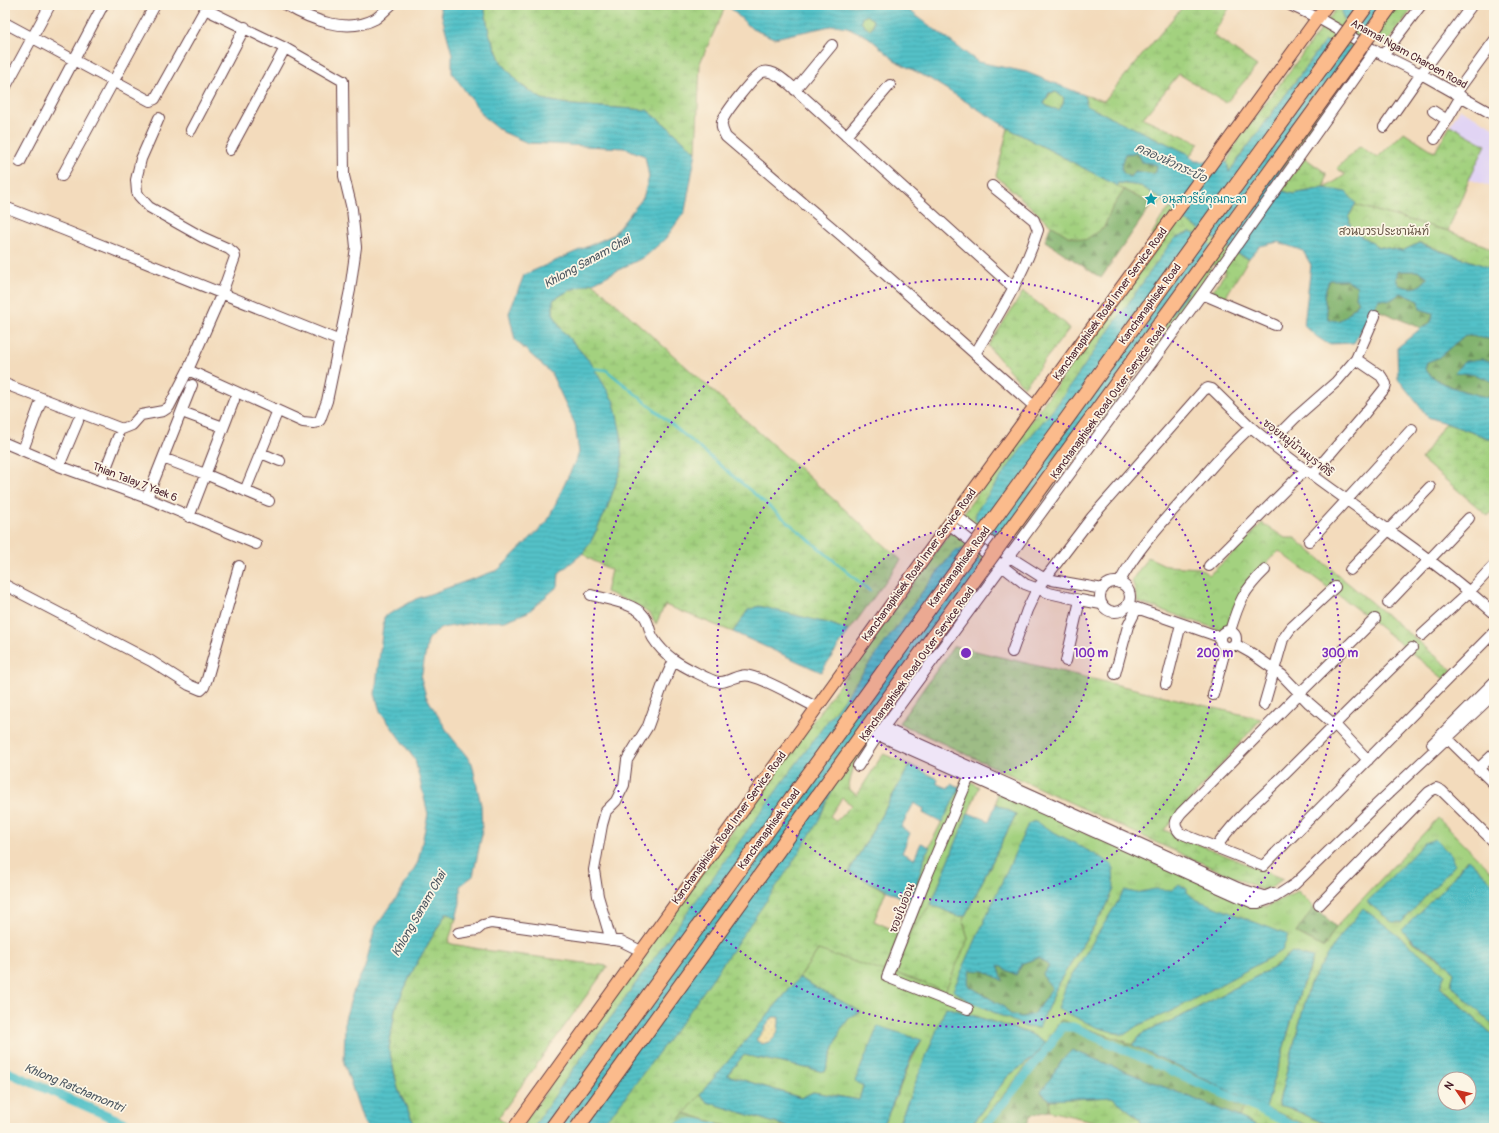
<svg xmlns="http://www.w3.org/2000/svg" width="1499" height="1133" viewBox="0 0 1499 1133" font-family="Pangolin,'Playpen Sans Thai',sans-serif">
<defs>
<pattern id="grass-tufts" width="24" height="20" patternUnits="userSpaceOnUse"><rect width="24" height="20" fill="#a3d17f"/><path d="M3 7l-1-3M5 7V3M7 7l1-3M15 17l-1-3M17 17v-4M19 17l1-3" fill="none" stroke="#8eb36e"/></pattern>
<pattern id="forest-firs" width="22" height="20" patternUnits="userSpaceOnUse"><rect width="22" height="20" fill="#82b36e"/><path d="M5 1l3.5 6h-7zM16 11l3.5 6h-7z" fill="#6c915b"/></pattern>
<pattern id="wetland-marsh" width="20" height="14" patternUnits="userSpaceOnUse"><rect width="20" height="14" fill="#a3d17f"/><path d="M1 5h8M5 5V1M11 12h8M15 12V8" fill="none" stroke="#8eb36e"/></pattern>
<pattern id="sand-dots" width="8" height="8" patternUnits="userSpaceOnUse"><rect width="8" height="8" fill="#eeda9e"/><path d="M2 2h.1M6 6h.1" fill="none" stroke="#cebb88" stroke-width="1.8" stroke-linecap="round"/></pattern>
<pattern id="park-crowns" width="20" height="18" patternUnits="userSpaceOnUse"><rect width="20" height="18" fill="#a3d17f"/><path d="M2 6a3 3 0 1 1 6 0M12 15a3 3 0 1 1 6 0" fill="none" stroke="#8eb36e"/></pattern>
<pattern id="water-rules" width="6" height="5" patternUnits="userSpaceOnUse"><rect width="6" height="5" fill="#53c1c8"/><path d="M0 2.5h6" fill="none" stroke="#4aa5ac"/></pattern>
</defs>
<rect width="100%" height="100%" fill="#fcf5e5"/>
<filter id="ink" filterUnits="userSpaceOnUse"><feTurbulence type="fractalNoise" baseFrequency=".025" numOctaves="2"/><feDisplacementMap in="SourceGraphic" scale="8" xChannelSelector="R" yChannelSelector="G"/><feConvolveMatrix kernelMatrix="1 2 1 2 8 2 1 2 1" color-interpolation-filters="sRGB"/></filter>
<filter id="wash" filterUnits="userSpaceOnUse"><feTurbulence type="fractalNoise" baseFrequency=".012" numOctaves="4" result="noise"/><feDisplacementMap in="SourceGraphic" scale="16" xChannelSelector="R" yChannelSelector="G"/><feGaussianBlur stdDeviation="0.9" result="paint"/><feColorMatrix in="noise" values="0 0 0 0 0 0 0 0 0 0 0 0 0 0 0 0 0 1.4 0 .05"/><feComposite in="paint" operator="in"/></filter>
<g filter="url(#wash)">
<rect width="100%" height="100%" fill="#f3dbbc"/>
<path fill="#e1d4f4" d="M1460 109 1494 127V188L1469 179 1486 145 1450 125Z"/>
<path fill="url(#grass-tufts)" stroke="#767855" fill-rule="evenodd" d="M866 15 873 20V26L870 30 865 27 861 22 862 17Z
M1056 92 1064 98 1063 104 1059 110 1051 108 1044 104 1050 93Z
M964 777 979 787 931 904 912 930 968 939 963 920 1016 814 996 804 997 792 1150 861 1266 907 1298 891 1314 907 1296 933 1324 948 1336 927 1438 818 1494 874V884L1468 859 1446 886 1409 939 1449 965 1454 972 1451 985 1494 1026V1036L1440 986 1310 983 1278 1105 1290 1108 1334 1128H1314L1266 1108 1302 985 1308 974 1292 952 1278 965 1180 1017 1144 1032 1132 1045 1124 1041 1061 1020 1045 1043 1031 1034 947 1007 897 1128H880C898 1101 904 1068 922 1041L855 1081 863 1085 860 1100 813 1092 802 1098 727 1075 744 1055 825 1072 841 1029 850 1017 861 1012 799 978 818 950 900 933 926 853ZM1106 907 1059 982 1039 1028 1026 1027 967 1000 954 990Z
M1032 1059 996 1104 975 1128H969L1008 1076Z
M700 1094 707 1102 791 1128H732L684 1113Z"/>
<path fill="url(#forest-firs)" stroke="#66694c" d="M1135 153 1139 155 1142 162 1157 165 1156 172 1153 174 1135 171 1130 177C1118 173 1121 163 1125 154Z
M1124 190 1152 204 1101 278 1045 241 1051 225 1068 236 1104 227 1112 208Z
M1398 271H1419L1428 277C1419 289 1414 290 1399 285L1396 279Z
M1329 280H1346L1357 286 1355 297 1358 301C1351 311 1341 327 1328 318L1324 296Z
M1401 293 1419 301 1420 309 1433 313C1432 322 1429 324 1421 328L1373 308 1379 299 1391 300Z
M1465 335 1494 340V362L1482 359 1455 372 1476 375 1494 382V399C1471 393 1443 388 1425 370L1427 362 1438 358Z
M1314 907 1336 927 1324 948 1296 933Z
M1038 958 1049 966 1052 988 1034 1014 1022 1017 1009 1014 1004 1007 969 986 968 980 970 970 985 971 1003 981 998 965 1016 975 1023 963Z
M1061 1020 1124 1041 1247 1100 1239 1117 1072 1050 1041 1093 1050 1100 1049 1111 1031 1115 1025 1128H975C1005 1094 1036 1059 1061 1020Z
M684 1113 732 1128H666L673 1127Z"/>
<path fill="url(#wetland-marsh)" stroke="#767855" fill-rule="evenodd" d="M484 5H726L700 63 696 152 668 127 647 110 572 105 542 99 522 86 501 62 489 33Z
M1184 5H1231L1213 35 1257 66 1226 103 1179 74 1143 118 1199 143 1190 156 1187 153 1086 106 1084 95 1104 101Z
M1339 5H1415L1386 45 1375 39 1270 187 1354 48 1325 41 1229 172 1227 162 1236 143Z
M1450 125 1486 145 1469 179 1448 231 1355 205V203L1324 188 1293 194 1281 190 1305 158 1326 173 1325 188 1345 175 1337 168 1360 146 1377 158 1404 132 1435 152Z
M1008 128 1111 182 1124 190 1112 208 1104 227 1085 240 1068 236 1051 225 996 176Z
M1171 207 1182 218 1238 254 1249 258 1225 298 1211 293 1226 272 1213 264 1203 282 1013 540 1009 545C993 538 974 529 963 514L1159 245 1152 234 1162 217Z
M593 283 901 560 849 631 831 624 748 610 733 632 665 605 656 624 651 615 637 605 606 592 611 570 588 558 583 553 591 541 606 511 622 466 621 434 591 363 561 329 553 313V300L570 290Z
M1023 292 1066 324 1069 329 1024 387 988 346Z
M1445 423 1494 440V509L1488 516 1421 459Z
M950 533 957 535 997 567 924 664 854 765 848 789 857 795 883 754 910 765 849 872 886 891 874 921 900 933 885 972 818 950 799 978 673 1127 666 1128H416L398 1089 389 1049 395 1009 415 966 447 912 456 919 448 942 452 944 491 951 608 966 498 1118 509 1126 521 1127 654 939ZM842 798 852 805 836 821 830 816Z
M954 646 1261 719 1164 830 1283 879 1265 891 1168 848 899 723Z
M931 904 957 916H965L963 920 968 939 945 991 893 972 912 930Z
M1112 1097 1141 1120 1139 1128H1097V1122L1049 1111 1050 1100Z
M1247 1100 1314 1128H1263L1239 1117Z"/>
<path fill="url(#sand-dots)" stroke="#9c7c64" d="M773 1017H779C779 1032 778 1041 762 1044L755 1040Z"/>
<path fill="url(#park-crowns)" stroke="#767855" d="M1118 183 1141 186 1162 200 1157 207 1117 186Z
M1355 205 1448 231 1486 246 1494 251V269L1419 243 1402 251 1377 246 1351 230 1349 216Z
M1262 523 1285 538H1295C1346 583 1400 625 1452 670L1444 679 1366 616 1279 551 1245 586 1227 626 1220 630 1138 602 1132 580 1148 557 1167 566 1199 568 1209 575 1238 549Z"/>
<path fill="url(#water-rules)" stroke="#4e707a" fill-rule="evenodd" d="M439 5H484L489 33 501 62 522 86 542 99 572 105 647 110 668 127 696 152 685 211 666 238 646 256 593 283 570 290 553 300V313L561 329 591 363 614 402 621 434 622 466 606 511 591 541 583 553 559 573 558 586 528 612 505 621 480 622 440 628 428 640 421 678 426 696 449 734 472 763 481 805 482 834 473 876 460 886V903L456 919 447 912 415 966 395 1009 389 1049 398 1089 416 1128H368L363 1120 344 1063 345 1019 354 989 365 967 375 928 398 896 418 862 428 814 415 760 380 711 375 694 384 617 416 599 498 570 547 522 579 453 575 424 551 373 515 340 509 313 524 275 613 235 643 198 649 177 645 156 625 148 528 143 503 132 486 119 452 73V54Z
M727 5H902L978 62 1026 72 1084 95 1087 106 1187 153 1195 161 1227 162 1229 172 1325 41 1354 48 1270 187 1293 194 1324 188 1346 192 1356 203 1349 216 1351 230 1377 246 1402 251 1419 243 1423 245 1494 269V340L1465 335 1438 358 1427 362 1425 370C1442 388 1471 393 1494 399V440L1428 417 1398 379 1397 348 1421 328 1428 325 1432 320 1433 313 1420 309 1419 301 1401 293 1391 300 1379 299 1354 343 1328 344 1317 337 1304 325 1311 265 1303 251 1278 242 1260 246 1249 258 1238 254 1182 218 1162 200 1141 186 1118 183 1117 186 1008 128 930 79 896 61 868 37 847 27 835 25 774 38 752 29ZM866 15 873 20V26L870 30 865 27 861 22 862 17ZM1056 92 1064 98 1063 104 1059 110 1051 108 1044 104 1049 93ZM1135 153 1139 155 1142 162 1157 165 1156 172 1153 174 1135 171 1130 177C1118 173 1121 163 1125 154ZM1398 271H1419L1428 277C1419 289 1414 290 1399 285L1396 279ZM1329 280H1346L1357 286 1355 297 1358 302C1351 311 1341 327 1328 318L1324 296Z
M1347 5H1395L1371 39 1344 20 1341 12Z
M1190 232 1204 238 1219 255 1208 264 1013 535H996L980 526 975 519 977 510 1030 437 1056 406 1167 248 1174 239Z
M1482 359 1494 362V382L1476 375 1454 372 1465 361Z
M963 549 978 559 990 572 839 774 818 822 787 871 687 1015 616 1109 598 1128H533L566 1079 695 902 922 592 955 550Z
M759 606 831 624 849 631 821 672 733 632 748 610Z
M910 765 938 779 937 784 948 788 951 784 960 787 942 823 923 813 924 809 914 803 901 827 910 833 902 853 914 859 921 843 930 847 926 853 911 902 849 872Z
M996 804 1016 814 965 916H957L931 904 968 813 989 821Z
M1034 821 1107 861 1113 866 1114 889 1106 907 1059 982 1039 1028 1026 1027 967 1000 953 990 1028 824ZM1038 958 1049 966 1042 975 1052 988 1034 1014 1022 1017 1010 1014 1004 1007 969 986 968 980 970 970 985 971 1003 981 998 965 1016 975 1023 963Z
M1435 839 1450 854 1455 865 1402 922H1392L1367 902 1424 843Z
M1468 859 1494 884V1026L1451 985 1454 972C1441 953 1416 948 1402 930L1446 886Z
M1179 884 1187 889V892L1195 899 1288 935 1282 951 1174 1010 1137 1026 1124 1035 1096 1027 1058 1009 1066 985 1125 890 1136 893 1155 889 1172 890Z
M1363 908 1395 933 1445 974 1440 987 1494 1036V1128H1334L1290 1108 1278 1105 1310 983 1338 939ZM1445 1079H1469V1103H1445Z
M1292 952 1313 958 1308 974 1302 985 1266 1108 1132 1045 1144 1032 1180 1017 1278 965Z
M799 978 861 1012 850 1017 841 1029 825 1072 744 1055 727 1075 801 1098 813 1092 859 1100 863 1086 855 1081 878 1026 922 1040 912 1056 887 1117 880 1128H791L707 1102 700 1094ZM773 1017H779C779 1032 777 1041 762 1044L756 1040Z
M946 1007 1031 1034 1045 1043 1032 1059 1008 1076 969 1128H897Z
M1072 1050 1239 1117 1263 1128H1139L1141 1120 1112 1097 1050 1100 1041 1092 1064 1058Z"/>
<g fill="none" stroke-linecap="round" stroke-linejoin="round">
<path stroke="#53c1c8" stroke-width="2.5" d="M591 368 606 370 626 386 870 591"/>
<path stroke="#53c1c8" stroke-width="9" d="M5 1071 134 1127
M678 1128C688 1119 703 1124 715 1128
M983 1128 1049 1046 1062 1027H1073L1301 1128"/>
</g>
</g>
<g filter="url(#ink)">
<g fill="none" stroke-linecap="round" stroke-linejoin="round">
<g stroke="#633b41" stroke-width="12">
<path id="minor" d="M286 5C311 20 347 34 375 19 381 15 386 9 391 5
M1290 5 1318 18 1383 55 1421 74 1494 115
M5 23 150 101 155 99 204 11 207 10 285 48 343 81 344 176 352 209 356 247 350 290 327 401 320 420 318 422 313 423 303 422 188 370
M1383 55 1421 5
M5 88 50 5
M795 90 832 45
M1456 93 1494 41
M1433 111 1447 120 1461 96
M1384 127 1421 74 1472 5
M191 130 245 27
M846 136 890 85
M1435 139 1447 120
M230 150 285 48
M20 162 103 5
M62 176 155 5
M5 207 64 230 340 341
M1014 288 788 83C782 79 772 69 763 72 755 74 724 114 722 122 721 128 723 131 726 137L842 236 1035 407
M1202 294 1275 325
M975 354C999 314 1024 275 1038 230L1034 220 992 186
M5 384 122 429 132 425 141 415 163 411 169 407 188 370 222 293 235 257 234 253 229 249 202 237 149 207 139 196 137 192 136 180 141 159 159 118
M182 412 223 427
M5 443 59 466 147 498 256 544
M1270 443 1295 418 1336 382 1356 359 1375 316
M23 450 40 404
M261 453 280 461
M163 458 205 474 269 501
M59 466 78 421
M1312 475 1365 413 1385 388 1386 384 1381 376 1356 359
M101 481 118 437
M245 491 276 415
M147 498 192 385
M955 515 1010 557 1040 576 1052 580 1103 589
M189 517 234 400
M949 524 1025 584 1049 593 1080 600 1101 604
M1309 541 1412 429
M1209 566 1305 470
M1350 570 1430 487
M1100 597a15 15 0 1 1 30 0a15 15 0 1 1-30 0Z
M1119 583C1138 547 1167 517 1194 487 1213 466 1230 445 1251 427 1294 464 1341 495 1387 529 1424 555 1460 583 1494 613
M5 585 151 661 189 685 201 690 204 687 207 679 239 566
M591 595C605 599 635 603 644 616 649 622 649 631 653 638 658 646 667 655 674 660 681 665 714 683 721 682 732 681 738 673 750 676 771 681 797 698 816 707
M1388 603 1469 518
M1127 606H1131L1220 637
M1375 619 1300 693 1181 813C1175 821 1173 825 1180 833L1263 866 1494 632
M1220 639a8 8 0 1 1 16 0a8 8 0 1 1-16 0Z
M1230 631C1239 602 1243 591 1265 570
M1422 635 1469 592 1494 565
M1235 644 1251 653 1282 675 1309 703 1338 728 1368 760
M1012 652 1027 610 1037 589 1092 517 1204 390 1208 388 1212 389 1251 427
M1066 661 1080 600
M1115 674 1128 626 1137 608
M1166 684 1181 624
M1213 695 1226 647
M1264 705 1283 639 1291 628 1335 587
M884 728 1238 888 1263 896H1266L1273 893
M878 735 970 776 1237 896 1253 903H1258L1275 897 1295 884 1375 806 1494 694
M1444 735 1494 784
M1432 744 1494 682
M858 766 878 735 1202 294 1375 50
M1478 769 1494 754
M1216 848C1234 819 1263 796 1287 772 1328 731 1370 689 1412 648
M1319 905 1429 792 1436 788 1442 791 1494 842
M458 933 477 930 483 925 491 923 621 941 641 951
M611 940 598 896 594 870 602 825 606 811 616 801 624 785 627 760 648 726 662 687 674 660
M968 1009 887 977 924 883 972 770"/>
</g>
<g stroke="#633b41" stroke-width="14">
<path id="major" d="M514 1128 949 524 1327 5"/>
</g>
<use href="#minor" stroke="#fff" stroke-width="10"/>
<use href="#major" stroke="#fbbb8c" stroke-width="12"/>
<g stroke="#633b41" stroke-width="16" stroke-linecap="butt">
<path id="highway-bridge" d="M552 1128 1367 5
M577 1128 1391 5"/>
</g>
<use href="#highway-bridge" stroke="#fbbb8c" stroke-width="14"/>
</g>
</g>
<circle cx="966" cy="653" r="125" fill="#7b2cbf" fill-opacity=".12"/>
<g fill="none" stroke="#7b2cbf" stroke-width="2" stroke-dasharray="2 4">
<circle cx="966" cy="653" r="125"/>
<circle cx="966" cy="653" r="249"/>
<circle cx="966" cy="653" r="374"/>
</g>
<defs>
<g id="sight-bare" transform="scale(1.08)"><path d="M0-6L1.8-2.2L6-1.7L2.9 1.2L3.7 5.4L0 3.3L-3.7 5.4L-2.9 1.2L-6-1.7L-1.8-2.2Z" fill="#0f9aa8" stroke="#fcf5e5" stroke-width="2.5" paint-order="stroke"/></g>
</defs>
<g fill-rule="evenodd">
<use href="#sight-bare" x="1151" y="199"/>
</g>
<g text-anchor="middle" dominant-baseline="central" stroke-width="3.5" stroke-linejoin="round" paint-order="stroke">
<g font-size="11" fill="#4a1f2b" stroke="#fcf5e5">
<text transform="translate(1409 54) rotate(29)">Anamai Ngam Charoen Road</text>
<text transform="translate(1110 304) rotate(-54)">Kanchanaphisek Road Inner Service Road</text>
<text transform="translate(1150 304) rotate(-54)">Kanchanaphisek Road</text>
<text transform="translate(1108 402) rotate(-54)">Kanchanaphisek Road Outer Service Road</text>
<text transform="translate(1298 448) rotate(38)">ซอยหมู่บ้านบุราศิริ</text>
<text transform="translate(135 482) rotate(21)">Thian Talay 7 Yaek 6</text>
<text transform="translate(919 565) rotate(-54)">Kanchanaphisek Road Inner Service Road</text>
<text transform="translate(959 567) rotate(-54)">Kanchanaphisek Road</text>
<text transform="translate(917 664) rotate(-54)">Kanchanaphisek Road Outer Service Road</text>
<text transform="translate(729 828) rotate(-54)">Kanchanaphisek Road Inner Service Road</text>
<text transform="translate(769 829) rotate(-54)">Kanchanaphisek Road</text>
<text transform="translate(902 908) rotate(-69)">ซอยใบอ่อน</text>
</g>
<g font-size="11" fill="#0d838f" stroke="#fcf5e5" text-anchor="start">
<text x="1162" y="199">อนุสาวรีย์คุณกะลา</text>
</g>
<g font-size="11" fill="#655444" stroke="#fcf5e5">
<text x="1384" y="231">สวนบวรประชานันท์</text>
</g>
<g font-size="12" font-style="italic" fill="#4d5862" stroke="#fcf5e5">
<text transform="translate(1171 163) rotate(25)">คลองหัวกระบือ</text>
<text transform="translate(587 262) rotate(-29)">Khlong Sanam Chai</text>
<text transform="translate(419 914) rotate(-60)">Khlong Sanam Chai</text>
<text transform="translate(74 1088) rotate(23)">Khlong Ratchamontri</text>
</g>
</g>
<circle cx="966" cy="653" r="6" fill="#7b2cbf" stroke="#fcf5e5" stroke-width="2"/>
<g font-size="12" text-anchor="middle" font-weight="bold" fill="#7b2cbf" stroke="#fcf5e5" stroke-width="3.5" stroke-linejoin="round" paint-order="stroke">
<text x="1091" y="657">100 m</text>
<text x="1215" y="657">200 m</text>
<text x="1340" y="657">300 m</text>
</g>
<rect width="1499" height="1133" fill="none" stroke="#fcf5e5" stroke-width="20"/>
<g transform="translate(1457 1091) rotate(304)"><circle r="19" fill="#fcf5e5" stroke="#b59f9b"/>
<path d="M0-3L7 15L0 10L-7 15Z" fill="#c8321e"/>
<text y="-6" font-size="11" font-weight="bold" text-anchor="middle" fill="#4a1f2b">N</text>
</g>
</svg>
